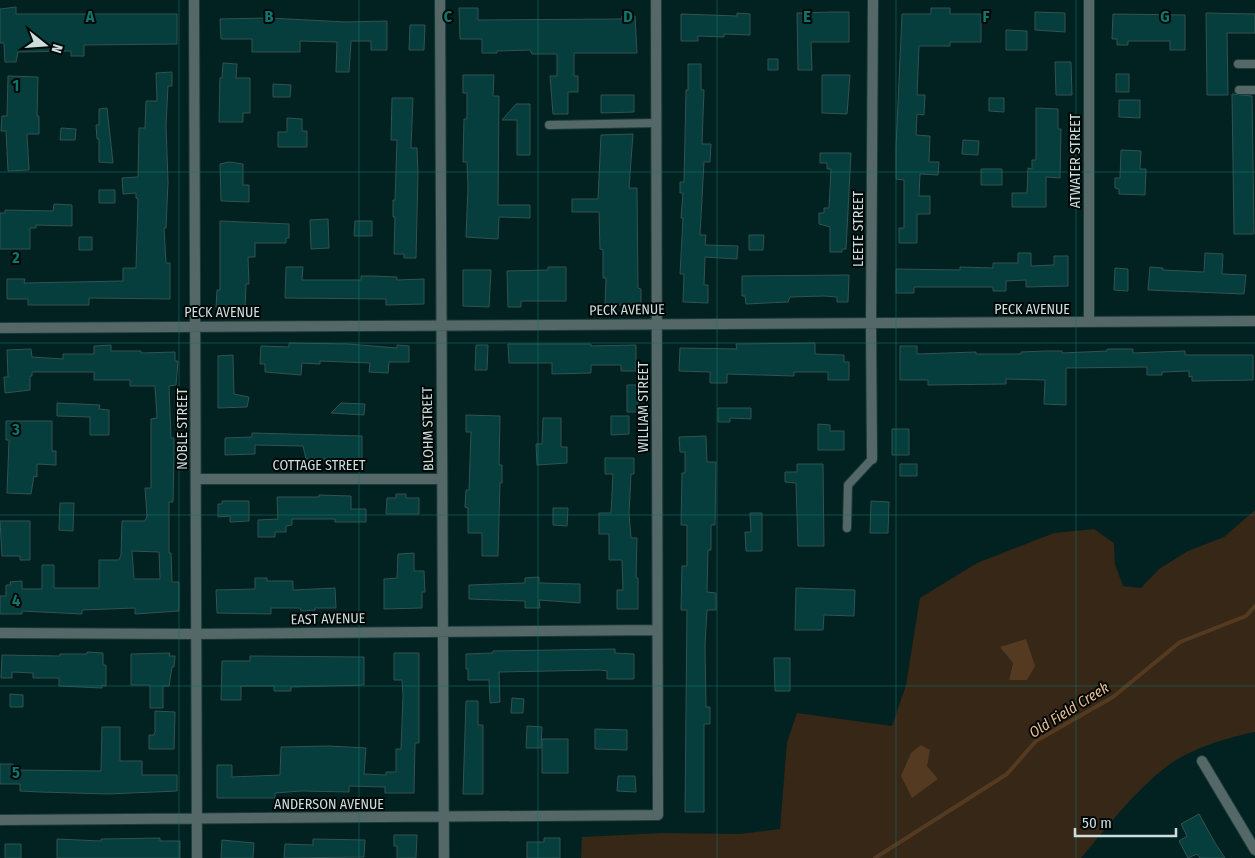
<svg xmlns="http://www.w3.org/2000/svg" width="1255" height="858" viewBox="0 0 1255 858" font-family="'Fira Sans Condensed',sans-serif">
<rect width="100%" height="100%" fill="#022121"/>
<path fill="#372717" fill-rule="evenodd" d="M1255 510V732C1226 738 1189 749 1166 767 1134 792 1107 827 1081 858H581L582 837 662 833 740 834 780 829 787 742 797 713 892 726 906 685 920 598 977 563 1054 533 1094 529 1114 543 1115 564 1123 586 1141 588 1159 569 1188 551 1224 537ZM1013 663 1027 680H1009Z"/>
<path fill="#543a20" d="M1026 639 1035 666 1027 680H1009L1013 663 1000 647Z
M921 745 930 750 927 766 938 779 912 798 901 776 911 753Z"/>
<g fill="none" stroke-linecap="round" stroke-linejoin="round">
<path stroke="#543a20" stroke-width="4" d="M875 858 1007 774 1036 741 1113 697 1180 642 1246 616 1255 606"/>
</g>
<path fill="#053e3d" stroke="#335251" fill-rule="evenodd" d="M16 7V14H177V44L84 45V56H71V51L18 52 16 62H5L4 43H0V9Z
M459 8H478V20L622 19V16H635L637 53H574V76H578V92H568V114H553L550 76H557V54H532L530 50 497 51V53H482V39H460Z
M931 8H950V14H981V42H950V46H919L917 95H925L924 115 917 114 916 135 930 136 929 162H939L938 175 920 174 919 196H930V214H917V243H899V228H904V180L896 179V148L902 14H931Z
M832 12H849V42H811L812 70H798L797 13Z
M1035 12 1065 13V32L1035 30Z
M737 13 750 14V35L724 34V37L698 36V41H681V14L737 16Z
M1206 13 1255 14V33H1227L1228 95H1207Z
M1113 14 1185 15V50H1170V41H1128V45H1117V39H1112Z
M269 18 346 22 387 21V50H371V41H351L349 72H336L337 42 300 41V52H252V39H221L220 19Z
M410 25H425L424 50H409Z
M1006 30 1027 31V50H1006Z
M768 59H778V70H768Z
M1055 62H1071L1072 95H1056Z
M223 63 237 64 236 78H250V113H243V122H219L220 78H222Z
M688 64H701V90H704L702 144H711L710 162H704L700 235H706L705 245 738 246 737 259 705 257 704 285H708V303L683 302 684 274H680L683 218H681L683 193H680V182H684L686 90H688Z
M172 72V86H168L166 125 168 182 166 228H164L166 263H170V299L89 298V305H28V299H7V279H25L24 283 123 281V268H136L138 199 136 198V193L123 194 122 178 138 177 139 128H145L146 101H157L156 73Z
M1116 74H1129V92H1116Z
M463 75H494L493 96H499L498 205H530V218L499 217 498 239 466 237 468 187 467 162H463L464 119H467V93H463Z
M822 75H850L847 114 822 113Z
M8 76 38 77 37 116H39V134H27L29 170 8 171 6 131H1L2 116H7Z
M273 84 291 85 290 97H273Z
M1232 94 1252 96 1254 234H1234Z
M601 95H634V112L601 113Z
M392 98H413L411 148H417L418 173 416 258H404V254H394L395 217H393V200H395L397 140H391Z
M989 98H1004V112L989 111Z
M1119 100H1140V118L1119 117Z
M516 104H530V155H517V120H502Z
M107 108 113 163 99 162V139H97L96 125H99V109Z
M1036 108 1058 109V129H1061L1060 178 1046 177V207H1012V193H1027L1028 168 1032 169V160H1036Z
M287 118 302 119V131H307V147H278V132H287Z
M61 128 76 129 75 140H60Z
M633 134 629 188H637L638 288 641 289V305H605L606 278H603V250L600 249 599 212H572V199H598L601 135Z
M963 140 979 141 978 155 962 154Z
M1121 150 1141 151 1140 169H1146L1145 195 1119 194V189L1115 188V178H1120Z
M820 153H851L846 249H842V252H830V227L819 224V213H824V208H829L831 169H827V163H820Z
M229 162 243 164V185H249V202L221 201 220 164Z
M981 169H1002V185H981Z
M99 190H115V203H99Z
M54 204 72 205V226L36 225V228H30V249H0V213H5V210L53 211Z
M328 219 329 248 311 249 310 220Z
M220 221 289 224V238H286V243H255V257H248L249 284H246L245 309 216 308 217 290H220Z
M355 221H372V236H354Z
M749 235H764L763 250H749Z
M79 237H92V250H79Z
M1018 253H1031V266L1054 265V256H1068V286L1026 287V280L1006 281V291H993V287H914V293H896V269L960 270V267L993 268V263H1018Z
M1205 253 1223 254 1222 274 1246 275 1244 294 1148 290 1150 267 1163 268V270L1204 272Z
M286 267H303L302 280H361V276H372L397 277V280L424 279V304L386 305V299L285 298Z
M548 267H566V301H521V307H508L507 271 548 270Z
M1115 268 1128 269V291L1114 290Z
M463 270H491L489 307 463 306Z
M849 275 848 302H837V297L824 296 790 297 788 302 746 304 745 296H742V276Z
M289 343 348 344 397 348V345L409 346V362H389L388 373 369 372 370 363 320 361V364L302 363 301 375 265 372V364H260L261 346 289 347Z
M815 343V354L844 355V362H849V380H828V372H794V376L727 374V383H710V372L679 371 680 348 737 349 736 344Z
M508 344H591V346L636 345V371H621V365H591V373L552 374V363H509Z
M111 345V351H141V353L175 352V361H178L176 385 169 386 171 438H174V453L173 502H169V553H171L172 582H179V611L135 614V608L82 610V614L22 611V614H0V596H6V585H11L10 582 22 581V589H42V565H54V588H99V560H119L121 555 122 521H145L147 516 145 488H151V419L157 418 155 386H130V380H94V372H32V376H30V390L5 393 4 377H8L7 350 31 349 32 357 63 359V354H94V346ZM132 551 159 552 160 579H134Z
M476 345H488L487 370H475Z
M900 346H917V354L976 352V354H1021V352L1045 351H1062V353L1107 351V349H1133V353L1185 351V355H1253V380L1192 381V376L1189 377V371L1162 372V375H1147V367L1066 368V405L1044 404 1045 380 1006 379V384L928 385V380H900Z
M233 355 234 394 249 397 247 407 218 408V356Z
M627 385H638V412H627Z
M57 403 100 405 99 409 109 410V435H90V417L57 416Z
M341 403 365 404 364 415 331 413Z
M718 408H751V419L730 418V422H718Z
M466 415 500 416 499 465H502V483H500L498 556H482V533H468V508L465 507 466 490H469L471 432H466Z
M611 416H629V434L611 435Z
M543 418H561V447H567V463L537 465 536 444H542Z
M6 421H52V451H56V465L37 464V477L34 476 31 494 7 493 9 440H6Z
M818 424 830 425V431H844V450H818Z
M892 429H909V455H892Z
M252 433 362 436V459H306L303 446 255 445V454L225 455V438L252 437Z
M706 436 707 462H716L715 525H711V550H708L707 592 716 593V610H707L705 645 706 707H710V724H704V812H685L687 610H681L682 566H687V525H681L682 473H685V452H680L679 437Z
M605 458H634V474H631L629 514 631 538H637L636 578H638V609H617V590H623L622 560H609V534H599V513H611L613 474H605Z
M797 464H823L824 546H798L796 483 785 482V472H797Z
M900 464H917V476H900Z
M396 494H406V498H419V514H386L387 498H396Z
M319 495 351 496V509H366V522H335V519H292V525L286 526V532H275V537H258V520L278 519 277 497H319Z
M222 501H249V521L230 522V516L218 517V504H222Z
M871 501 889 502 888 533H870Z
M60 503H74L73 531 59 530Z
M553 508H568L567 526 553 525Z
M750 513H762V551H746L745 532H751Z
M0 521H30V560H20V556H2Z
M414 553V571H424L425 592H422V608L384 609V579L397 578 398 554Z
M539 577V583L580 584V603L539 600 540 608H525V601L469 599V585L525 583V578Z
M255 578H267V581H293V590L335 588 336 608H315V610L301 611 300 608H271V614L217 613 216 590 255 589Z
M796 588 855 590 854 616 824 615 823 630H795Z
M615 649V653L634 654V679H607V671L600 670 499 672 500 702 490 703 489 680H468V669H466V654L493 653V651Z
M87 652 103 653V665H106V686L102 685V688L59 686V678H33V673L12 672V678H1L2 655 60 656V654H87Z
M170 653 169 656H175L174 667H172L169 686H163V708H150V685H131V654Z
M394 653H419V743H415L414 793H385V787L349 786V792L301 791 275 793V798H217V765H232V777L280 775 281 747 329 746 366 748 364 774 386 775V772H396V749H401L403 696 402 680H394Z
M250 656 364 657V685L291 687V691H274V686H241V700H221L222 661H250Z
M774 658H790V691H775Z
M10 694 23 695V707H10Z
M512 698 524 699 523 713H511Z
M466 701H478V725H483V794H463Z
M155 711 175 712 174 749H149V735H154L155 732Z
M527 726 542 727 541 748H526Z
M102 727H120V761H142V775H177V791L108 794 40 792 20 791V784H0V764H13V770L101 771Z
M595 729 627 730V750L595 749Z
M542 739H568V773H542Z
M618 776H635L636 792 617 791Z
M1199 814 1215 843 1225 858H1200L1197 854 1188 858 1179 841 1187 836 1181 824Z
M394 835H417L416 858H397V846H394Z
M160 838V841H180V858H57V839L101 841V839Z
M544 838H560V858H527V842H544Z
M313 839 365 840 364 857 284 858 285 844 313 845Z
M222 840 254 843 253 858H221Z
M5 844H21V858H5Z"/>
<g fill="none" stroke-linecap="round" stroke-linejoin="round">
<g stroke="#1e3b3b" stroke-width="10">
<path id="service" d="M1238 64H1255
M1239 90H1255
M549 125 655 123
M847 528 848 485 872 459"/>
</g>
<g stroke="#1e3b3b" stroke-width="12">
<path id="minor" d="M194 0 197 858
M440 0 444 858
M1089 0V322
M0 328 1255 321
M872 459 871 324 873 0
M196 479H442
M0 633 195 634 657 630
M1202 761 1255 850
M0 820 658 815 656 0"/>
</g>
<use href="#service" stroke="#546868" stroke-width="8"/>
<use href="#minor" stroke="#546868" stroke-width="10"/>
</g>
<path fill="none" stroke="#0f766e" stroke-width="1" stroke-opacity="0.55" d="M179 0V858M359 0V858M538 0V858M717 0V858M896 0V858M1076 0V858M0 172H1255M0 343H1255M0 515H1255M0 686H1255"/>
<g text-anchor="middle" dominant-baseline="central" stroke-width="4" stroke-linejoin="round" paint-order="stroke">
<g font-size="14" fill="#cddedd" stroke="#010808">
<text transform="translate(1075 161) rotate(-90)">ATWATER STREET</text>
<text transform="translate(858 229) rotate(-90)">LEETE STREET</text>
<text x="1032" y="309">PECK AVENUE</text>
<text transform="translate(627 310) rotate(-1)">PECK AVENUE</text>
<text x="222" y="312">PECK AVENUE</text>
<text transform="translate(643 407) rotate(-90)">WILLIAM STREET</text>
<text transform="translate(182 429) rotate(-90)">NOBLE STREET</text>
<text transform="translate(428 429) rotate(-91)">BLOHM STREET</text>
<text x="319" y="465">COTTAGE STREET</text>
<text transform="translate(328 619) rotate(-1)">EAST AVENUE</text>
<text x="329" y="804">ANDERSON AVENUE</text>
</g>
<g font-size="15" font-style="italic" fill="#edbb8d" stroke="#010808">
<text transform="translate(1069 710) rotate(-32)">Old Field Creek</text>
</g>
</g>
<g font-size="16" text-anchor="middle" font-weight="bold" fill="#0f766e" stroke="#010808" stroke-width="4" stroke-linejoin="round" paint-order="stroke">
<text x="90" y="22">A</text>
<text x="269" y="22">B</text>
<text x="448" y="22">C</text>
<text x="628" y="22">D</text>
<text x="807" y="22">E</text>
<text x="986" y="22">F</text>
<text x="1165" y="22">G</text>
<text x="16" y="91">1</text>
<text x="16" y="263">2</text>
<text x="16" y="435">3</text>
<text x="16" y="606">4</text>
<text x="16" y="778">5</text>
</g>
<g transform="translate(45 45) rotate(107)" stroke="#010808" stroke-width="4" paint-order="stroke">
<path d="M0-4L9 19L0 12L-9 19Z" fill="#cddedd"/>
<text y="-8" font-size="14" font-weight="bold" text-anchor="middle" fill="#cddedd">N</text>
</g>
<path d="M1075 828v8h101v-8" fill="none" stroke="#cddedd" stroke-width="2.5"/>
<text x="1082" y="828" font-size="15" fill="#cddedd" stroke="#010808" stroke-width="4" paint-order="stroke">50 m</text>
</svg>
